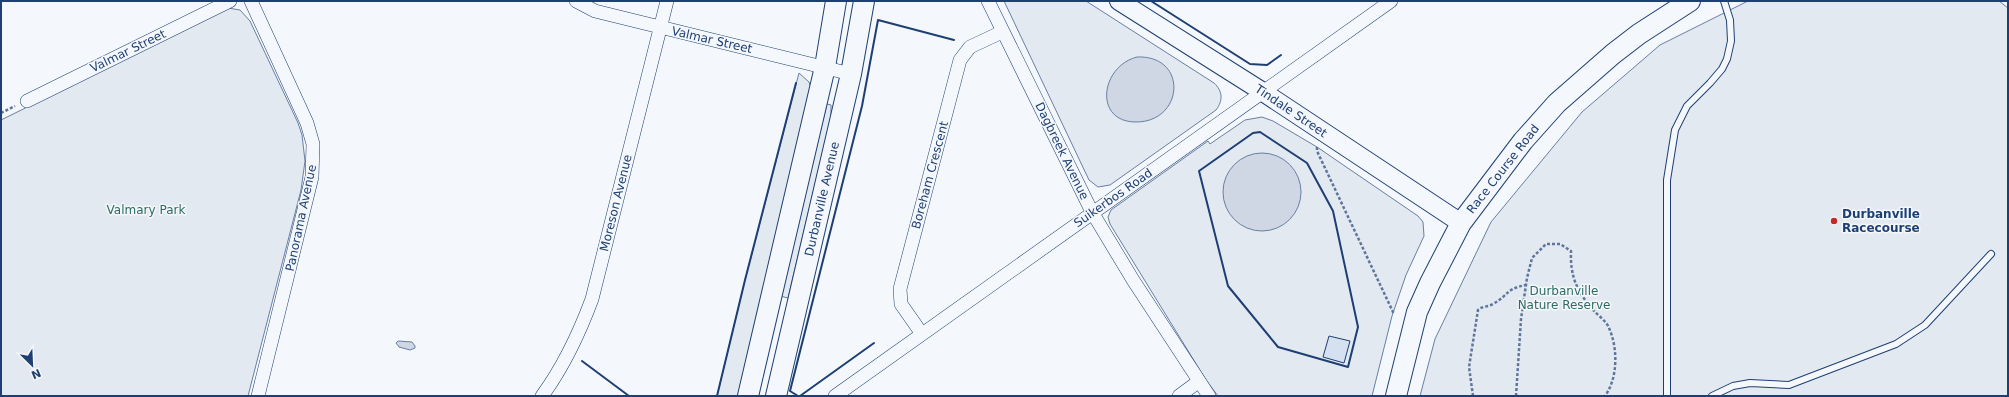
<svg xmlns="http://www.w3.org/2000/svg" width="2009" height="397" viewBox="0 0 2009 397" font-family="'DejaVu Sans',sans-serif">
<rect width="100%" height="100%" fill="#f4f7fb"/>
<path fill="#e3e9f0" stroke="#687fa3" d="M1004 1H1086L1214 83C1223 91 1223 101 1216 110L1110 185 1098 187 1089 180Z
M1748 1H1999L2008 8V396H1420L1435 339 1491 222 1582 112 1660 45Z
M228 8 240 10 250 21 298 123 302 135 305 161 301 190 248 396H1V120Z
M799 73 809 82 811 88 739 396H717L745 280Z
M827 104 831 105V117L788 298 780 296Z
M1262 117 1273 121 1317 147 1418 216 1423 222 1424 236 1406 275 1392 316 1372 396H1218L1206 380 1110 224 1108 217 1111 210 1208 141 1210 144 1245 120Z"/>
<path fill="#cfd7e4" stroke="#687fa3" d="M1137 57C1189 55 1184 123 1135 122 1093 121 1101 66 1137 57Z
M1223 192a39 39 0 1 1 78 0a39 39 0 1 1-78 0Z
M398 341 412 342 415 346V348L410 350 399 347 396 343Z"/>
<path fill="#d5e0f0" stroke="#1d3f73" d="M1329 336 1350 341 1344 363 1323 357Z"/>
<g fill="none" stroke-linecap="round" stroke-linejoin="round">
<g stroke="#1d3f73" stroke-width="8">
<path id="lane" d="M1667 396V180L1675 130 1687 106 1710 83 1722 69 1727 59 1731 41 1730 20 1724 1
M1712 396 1733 386 1750 383 1789 385 1896 344 1925 325 1991 254"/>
</g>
<g stroke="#1d3f73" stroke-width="14">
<path id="street" d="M251 1 307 123 313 144 312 177 258 396
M576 1 595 11 851 74
M988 1 1092 212 1133 280 1209 396
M27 101 230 1
M922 334 901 304 900 289 960 60 970 47 1002 32
M542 396C564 366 579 334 592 299L667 1
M835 396 1391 1
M1179 396 1198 382"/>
</g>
<g stroke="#1d3f73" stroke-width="20">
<path id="secondary" d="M1119 1 1263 92 1461 223"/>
</g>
<g stroke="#1d3f73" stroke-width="22">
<path id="primary" d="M748 396 825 67 836 1
M776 396 851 74 864 1
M1396 396 1417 312 1430 283 1461 223 1523 141 1557 103 1613 54 1639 34 1690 1"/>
</g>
<path stroke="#5e769c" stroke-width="2.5" stroke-dasharray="3 2" stroke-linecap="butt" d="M1 113 15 106
M1317 147V151L1393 312 1395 314
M1473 396 1469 367 1478 310C1482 306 1488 307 1493 304 1509 295 1505 289 1526 285
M1516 396 1521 319 1527 278 1532 258 1546 244H1560L1571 251C1570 277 1577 292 1595 312 1599 316 1607 322 1609 328 1618 348 1618 378 1605 396"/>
<use href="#lane" stroke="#f4f7fb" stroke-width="6"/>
<use href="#street" stroke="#f4f7fb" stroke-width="13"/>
<use href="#secondary" stroke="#f4f7fb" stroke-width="18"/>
<use href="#primary" stroke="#f4f7fb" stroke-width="20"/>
<path stroke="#1d3f73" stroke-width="2" d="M1151 1 1250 64 1267 65 1281 55
M1260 132 1307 163 1333 211 1358 327 1348 367 1278 347 1228 286 1199 171 1253 133Z
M582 361 629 396
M717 396 745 280 796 83
M798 396 790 391 862 106 878 20 954 40
M800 396 874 343"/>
</g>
<circle fill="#c62828" stroke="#f4f7fb" stroke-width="1.5" cx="1834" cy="221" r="4"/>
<g text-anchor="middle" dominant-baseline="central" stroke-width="3" stroke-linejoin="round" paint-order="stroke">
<g font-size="12" fill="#1d3f73" stroke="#f4f7fb">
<text transform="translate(712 40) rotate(13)">Valmar Street</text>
<text transform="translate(128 51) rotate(-26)">Valmar Street</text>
<text transform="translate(1291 111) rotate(34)">Tindale Street</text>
<text transform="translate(1062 151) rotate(64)">Dagbreek Avenue</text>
<text transform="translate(1503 169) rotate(-52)">Race Course Road</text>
<text transform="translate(930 175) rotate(-75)">Boreham Crescent</text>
<text transform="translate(1113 198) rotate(-35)">Suikerbos Road</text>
<text transform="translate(822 199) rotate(-77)">Durbanville Avenue</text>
<text transform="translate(616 203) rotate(-76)">Moreson Avenue</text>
<text transform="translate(301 218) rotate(-78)">Panorama Avenue</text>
</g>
<g font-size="12" fill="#2c6c60" stroke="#f4f7fb">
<text x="146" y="210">Valmary Park</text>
<text x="1564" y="291">Durbanville<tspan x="1564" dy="14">Nature Reserve</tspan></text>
</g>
<g font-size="12" font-weight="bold" fill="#1d3f73" stroke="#f4f7fb" text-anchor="start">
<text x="1842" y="214">Durbanville<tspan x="1842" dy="14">Racecourse</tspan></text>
</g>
</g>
<rect width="2009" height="397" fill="none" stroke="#1d3f73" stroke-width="4"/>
<g transform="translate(32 365) rotate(156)" stroke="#f4f7fb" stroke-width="3" paint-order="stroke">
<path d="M0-3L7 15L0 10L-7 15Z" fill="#1d3f73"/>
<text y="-6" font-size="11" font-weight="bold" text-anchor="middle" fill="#1d3f73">N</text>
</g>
</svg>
